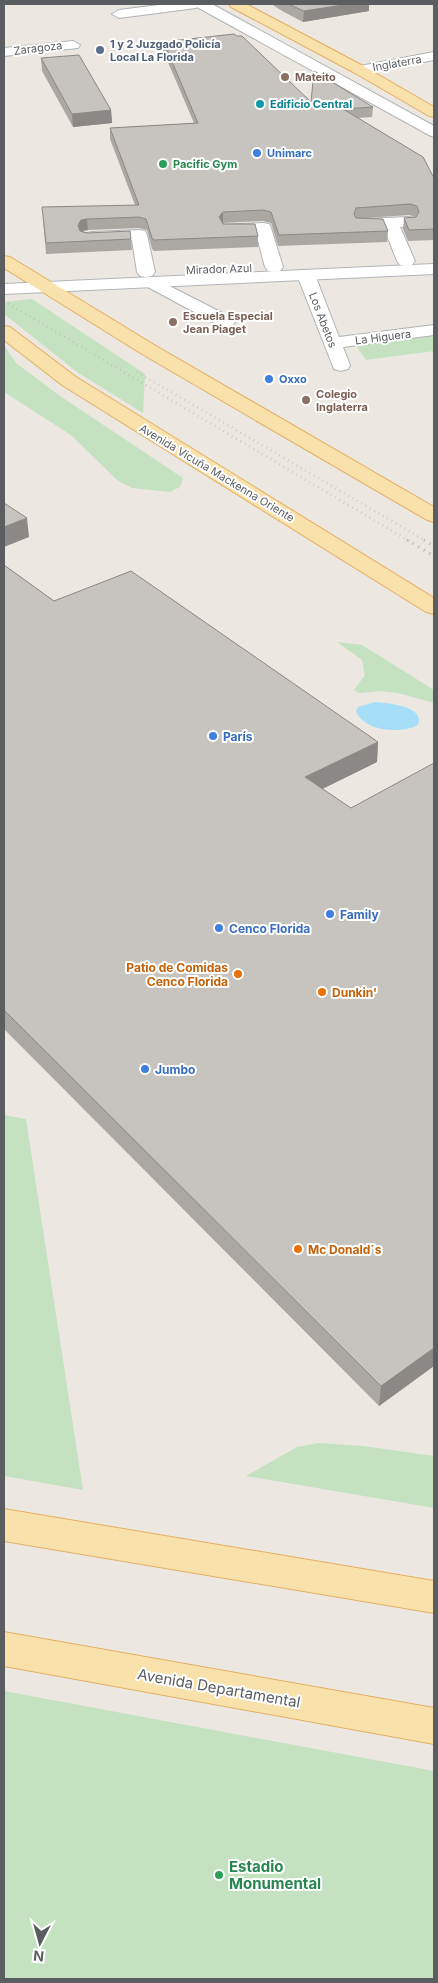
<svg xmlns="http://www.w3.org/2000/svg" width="438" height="1983" viewBox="0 0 438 1983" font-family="Inter,sans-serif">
<rect width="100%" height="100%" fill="#ece8e1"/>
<path fill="#c4e1c0" d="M32 299 145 374 143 413 77 372 4 314V302Z
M434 334V351L366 360 355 344Z
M4 345 16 363 60 396 183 478 180 487 170 492 132 488 117 480 71 435 4 392Z
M337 642 362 645 434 690V703L398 693 381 691 359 693 354 690 365 675 362 660Z
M4 1115 26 1119 83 1490 4 1476Z
M319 1443 363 1446 434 1456V1508L246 1476 297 1447Z
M4 1691 434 1771V1979H4Z"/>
<path fill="#a6def7" d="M375 702C387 703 426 706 418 725 402 734 364 732 356 711L358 707Z"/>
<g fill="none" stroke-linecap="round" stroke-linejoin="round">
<g stroke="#afb3b6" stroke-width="2">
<path id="minor" d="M167 4H203L196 8 119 18 112 14 119 10Z
M73 41 80 45 78 48 4 56V48Z
M434 52V60L360 74 355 73 353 70 355 67 360 66Z
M409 217 415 218 417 222 415 226 400 227 415 261 412 265 406 266 400 265 397 261 384 228H357L355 224 357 220 363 219Z
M263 223 269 224 271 228 283 267 280 271 274 272 268 271 265 267 256 233H223L221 229 223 225Z
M139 230 145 231 147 235 155 272 152 276 146 277 140 276 137 272 132 240 93 242 87 241 85 237 87 233 93 232Z
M306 270 312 271 315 275 339 337 434 325V335L343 347 350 365 348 369 341 371 334 369 297 275 300 271Z
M152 277 232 318 235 322 232 326 226 327 220 326 146 286 143 282 146 278Z"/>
</g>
<g stroke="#afb3b6" stroke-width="2">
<path id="tertiary" d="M195 4H212L434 126V137L429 135 197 7Z"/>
</g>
<g stroke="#b1b5b8" stroke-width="2">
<path id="secondary" d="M434 264V274L4 294V284Z"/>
</g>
<g stroke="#e5af61" stroke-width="2">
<path id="primary" d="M229 4H246L365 67 434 107V117L429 116 355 73 231 7Z
M4 256 10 257 156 346 434 507V522L427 520 142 354 4 268Z
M4 326 10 327 76 377 434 598V614L426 612 62 385 4 340Z
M4 1509 434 1581V1613L4 1541Z
M4 1632 434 1708V1744L4 1666Z"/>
</g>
<use href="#minor" fill="#fff" fill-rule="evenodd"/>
<use href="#tertiary" fill="#fff" fill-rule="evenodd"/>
<use href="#secondary" fill="#fff" fill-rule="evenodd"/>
<use href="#primary" fill="#f8e1aa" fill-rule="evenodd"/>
<path stroke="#b0b1b1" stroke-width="2.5" stroke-dasharray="0.5 4.5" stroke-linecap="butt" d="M4 301 409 541
M137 372 426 541"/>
<path stroke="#b0b1b1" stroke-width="3" stroke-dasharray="1 5.5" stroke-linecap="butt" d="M407 540 434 556
M424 540 434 546"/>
</g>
<path fill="#aba8a3" d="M271 4H369V11L303 22 284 12Z
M162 42 311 102 373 107 372 117 358 118 434 178V240L408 241 403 229 404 218 416 217 409 215 366 218 388 231 387 242 278 246 271 223 263 221 223 223 258 236V247L154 251 152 249 147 230 139 228 88 230 82 231 87 233 131 239 132 250 46 254 43 218 135 205 110 139V128L194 123 167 60V56L163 52Z
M41 58 111 110 112 123 73 127 42 71Z
M4 565 54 601 378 742 377 762 322 789 434 1366 379 1406 4 1029Z"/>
<path fill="#8b8885" d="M349 4H369V11L303 22 304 11Z
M111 110 112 123 73 127 72 114Z
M223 212V223L219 217Z
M87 219 88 230 82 231 78 236V225L81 220Z
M27 518 29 537 4 547V527Z
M378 742 377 762 304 798 305 777Z
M434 1348V1366L379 1406 381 1386Z"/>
<path fill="#c7c3be" stroke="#8b8885" d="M288 4H349L304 11Z
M234 34 237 36H242L311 102 314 71 373 107 343 109 423 157 434 178V229L409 230 404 218 416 217 419 212 417 206 410 204 356 208 354 214 356 218 383 219 388 231 279 235 271 212 263 210 223 212 219 217 223 224H255L258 236 154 240 152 238 146 219 139 217 87 219 81 220 78 225 80 231 87 233 130 231 131 239 46 243 42 207 139 205 110 128 198 123 167 50H170L162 42Z
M79 55 111 110 72 114 41 58Z
M4 503 27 518 4 527Z
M4 565 54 601 131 571 378 742 305 777 351 808 434 763V1348L381 1386 4 1010Z"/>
<circle fill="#5c6f8a" stroke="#fff" stroke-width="2" cx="100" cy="50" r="5"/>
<g fill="#8d6e63" stroke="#fff" stroke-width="2">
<circle cx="285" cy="77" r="5"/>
<circle cx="173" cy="322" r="5"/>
<circle cx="306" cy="400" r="5"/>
</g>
<circle fill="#0f9aa8" stroke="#fff" stroke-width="2" cx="260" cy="104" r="5"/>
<g fill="#3f7fe0" stroke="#fff" stroke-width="2">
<circle cx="257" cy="153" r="5"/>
<circle cx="269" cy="379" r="5"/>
<circle cx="213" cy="736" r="5"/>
<circle cx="330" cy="914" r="5"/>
<circle cx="219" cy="928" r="5"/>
<circle cx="145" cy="1069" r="5"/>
</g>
<g fill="#2e9e5b" stroke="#fff" stroke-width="2">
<circle cx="163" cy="164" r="5"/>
<circle cx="219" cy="1875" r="5"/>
</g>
<g fill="#e8710a" stroke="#fff" stroke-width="2">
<circle cx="238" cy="974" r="5"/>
<circle cx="322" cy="992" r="5"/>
<circle cx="298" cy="1249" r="5"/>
</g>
<g text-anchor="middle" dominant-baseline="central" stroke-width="4" stroke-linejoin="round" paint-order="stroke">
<g font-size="11" font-weight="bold" fill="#4e5e75" stroke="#fff" text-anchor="start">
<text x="110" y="44">1 y 2 Juzgado Policía<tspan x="110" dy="13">Local La Florida</tspan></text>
</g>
<g font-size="11" fill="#5a5e61" stroke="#fff">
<text transform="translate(38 48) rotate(-7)">Zaragoza</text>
<text transform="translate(397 63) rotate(-10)">Inglaterra</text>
<text transform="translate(219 269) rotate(-2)">Mirador Azul</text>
<text transform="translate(323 320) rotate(69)">Los Abetos</text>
<text transform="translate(383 337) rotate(-7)">La Higuera</text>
<text transform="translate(217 473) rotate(31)">Avenida Vicuña Mackenna Oriente</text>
</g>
<g font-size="11" font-weight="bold" fill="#785e54" stroke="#fff" text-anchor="start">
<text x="295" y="77">Mateito</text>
<text x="183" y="316">Escuela Especial<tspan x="183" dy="13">Jean Piaget</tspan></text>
<text x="316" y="394">Colegio<tspan x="316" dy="13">Inglaterra</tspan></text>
</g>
<g font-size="11" font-weight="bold" fill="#0d838f" stroke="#fff" text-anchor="start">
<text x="270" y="104">Edificio Central</text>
</g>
<g font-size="11" font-weight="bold" fill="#366cbe" stroke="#fff" text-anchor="start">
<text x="267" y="153">Unimarc</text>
<text x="279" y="379">Oxxo</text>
</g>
<g font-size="11" font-weight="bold" fill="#27864d" stroke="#fff" text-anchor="start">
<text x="173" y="164">Pacific Gym</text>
</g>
<g font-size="12" font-weight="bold" fill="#366cbe" stroke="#fff" text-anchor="start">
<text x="223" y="736">París</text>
<text x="340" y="914">Family</text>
<text x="229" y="928">Cenco Florida</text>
<text x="155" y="1069">Jumbo</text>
</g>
<g font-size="12" font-weight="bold" fill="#c56008" stroke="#fff" text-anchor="start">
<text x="228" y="967" text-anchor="end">Patio de Comidas<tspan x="228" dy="14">Cenco Florida</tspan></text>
<text x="332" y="992">Dunkin'</text>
<text x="308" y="1249">Mc Donald´s</text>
</g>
<g font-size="15" fill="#5a5e61" stroke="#fff">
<text transform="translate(219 1688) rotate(10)">Avenida Departamental</text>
</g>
<g font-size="15" font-weight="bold" fill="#27864d" stroke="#fff" text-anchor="start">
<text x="229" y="1866">Estadio<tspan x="229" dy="17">Monumental</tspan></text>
</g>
</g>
<rect width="438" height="1983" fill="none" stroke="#5a5e61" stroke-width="10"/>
<g transform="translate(40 1943) rotate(186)" stroke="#ffffff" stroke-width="4" paint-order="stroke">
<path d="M0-4L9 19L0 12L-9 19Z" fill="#5a5e61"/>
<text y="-8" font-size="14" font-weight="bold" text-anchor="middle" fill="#5a5e61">N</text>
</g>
</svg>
